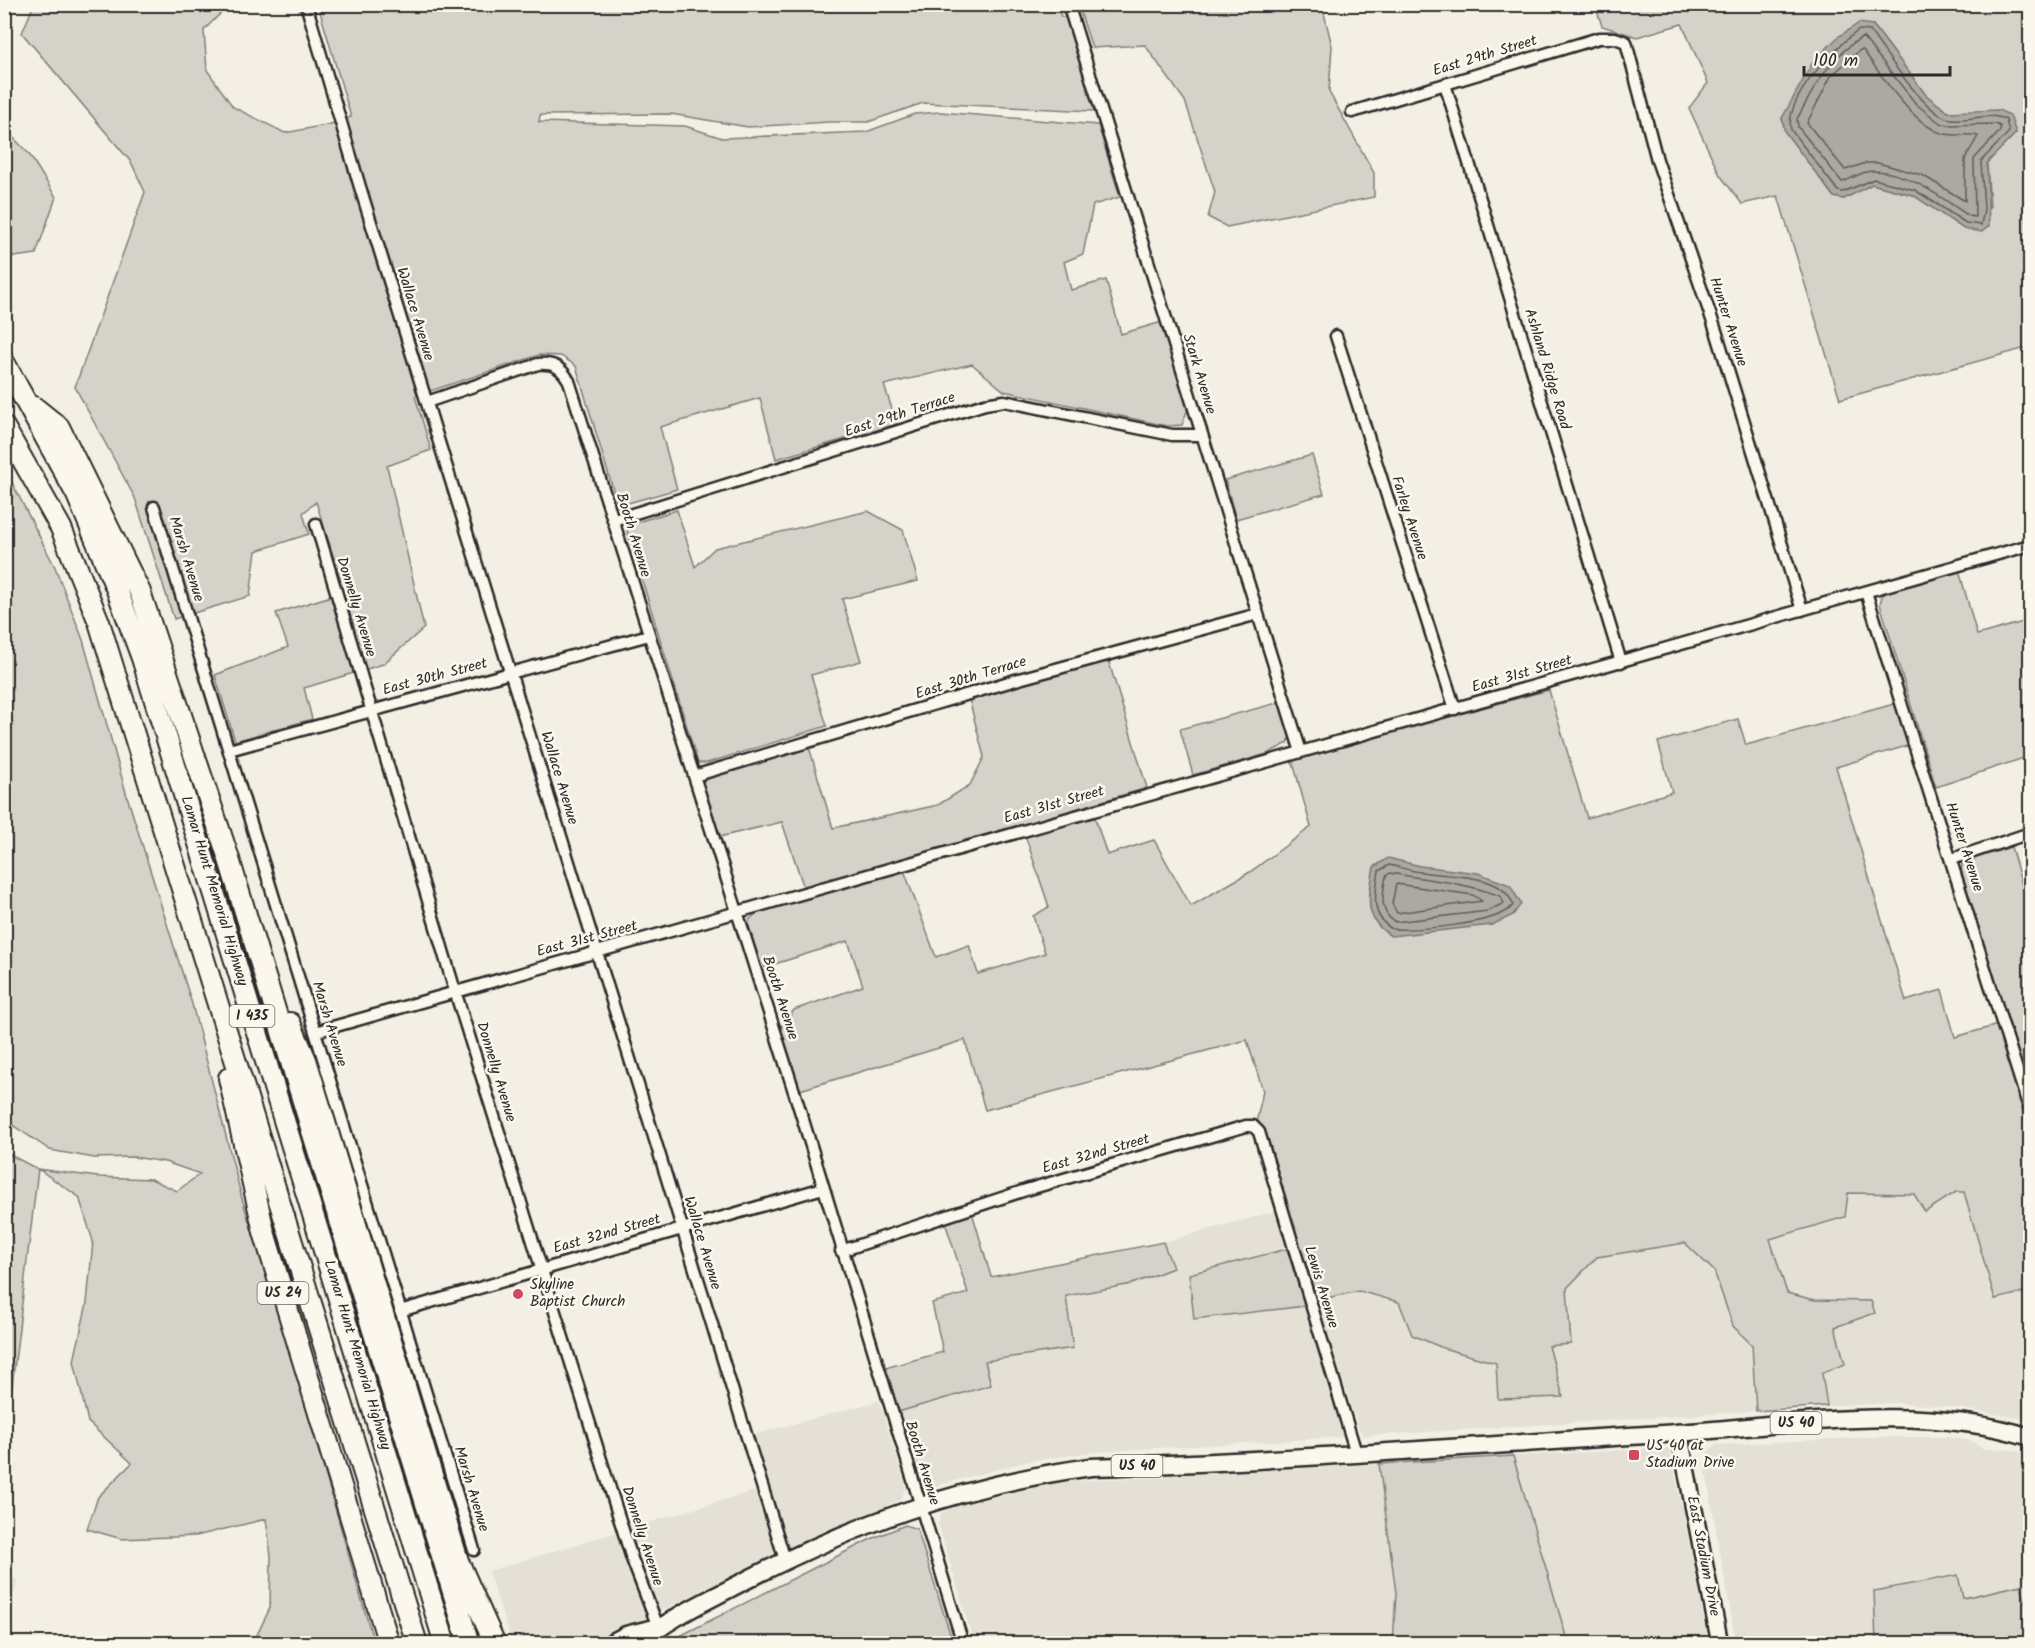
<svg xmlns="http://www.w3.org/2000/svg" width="2035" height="1648" viewBox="0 0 2035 1648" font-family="Kalam,sans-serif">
<rect width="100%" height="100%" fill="#f3efe4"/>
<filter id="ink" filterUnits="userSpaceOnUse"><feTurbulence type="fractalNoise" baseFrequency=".0167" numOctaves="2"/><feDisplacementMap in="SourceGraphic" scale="12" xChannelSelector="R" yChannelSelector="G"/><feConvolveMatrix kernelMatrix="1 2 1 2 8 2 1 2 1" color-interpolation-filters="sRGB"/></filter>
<g filter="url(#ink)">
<path fill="#e4e0d6" d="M1956 1191 1964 1192 1995 1299 2030 1291V1420L1950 1407 1897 1403 1827 1406 1822 1373 1845 1364 1835 1327 1875 1313 1870 1301 1815 1300 1787 1293 1770 1239 1845 1217 1848 1193 1914 1194 1925 1212Z
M1276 1211 1287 1249 1189 1274 1194 1319 1305 1306 1345 1432 1344 1437 1093 1452 1029 1461 932 1487 924 1486 919 1481 898 1412 991 1385 985 1361 1072 1348 1066 1296 1132 1284 1172 1267 1163 1242Z
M1685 1243 1714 1271 1733 1326 1752 1345 1756 1411 1365 1436 1359 1430 1317 1300 1359 1290 1399 1302 1443 1348 1496 1363 1563 1396 1548 1346 1571 1344 1567 1288 1597 1257Z
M879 1401 905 1483V1490L900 1500 831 1530 593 1643H512L488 1571 767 1487 752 1435Z
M1873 1437H1949L1972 1441 1983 1449H2009L2030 1455V1620L2021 1585 1962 1598 1958 1576 1874 1591 1876 1643H1736L1706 1472 1707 1452 1716 1445Z
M1670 1448 1709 1643H1568L1513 1456Z
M1379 1464 1396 1593 1393 1643H974L938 1523 942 1513 954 1506 1058 1482Z
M5 1577 18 1580 5 1625 4 1577Z"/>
<path fill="#d5d2c9" stroke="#807e7a" stroke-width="1.5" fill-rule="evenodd" d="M29 5H257L222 12 204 30 207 70 233 107 285 133 331 124 351 117 318 5H1057L1061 17H1066L1095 107 1093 111 923 103 868 122H829L748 127 671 114 540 115 539 122 685 126 722 138 866 132 915 114 940 112 1098 125 1120 197 1093 205 1083 254 1064 262 1071 290 1106 280 1121 334 1162 322 1189 406 1182 425 1167 426 1004 391 972 364 884 385 897 424 776 459 760 398 660 427 677 489 618 506 576 366 561 356 539 355 415 396 431 450 387 466 424 628 383 664 304 688 312 719 235 741 215 675 288 647 276 613 328 597 341 580 316 502 303 513 309 534 256 551 250 596 174 619 135 498 75 387 145 192 131 162 22 33 32 9Z
M1078 5H1322L1332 46 1329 92 1374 173V197L1227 227 1208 217 1215 192 1185 101 1145 45 1092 48Z
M1595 5H2030V347L1840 399 1778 196 1742 204 1720 175 1689 108 1708 83 1682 24 1637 37 1602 26ZM1873 25 1926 95 1948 112H1972L2016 133 1987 162 1990 208 1964 229 1913 195 1872 184 1844 199 1834 197 1785 132 1782 118Z
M5 129 29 154 56 197 36 254 14 257 5 247Z
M1312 455 1324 494 1236 519 1225 480Z
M4 467 55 567 83 640 127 796 192 1004 243 1202 295 1369 374 1643H253L270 1608 271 1556 266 1519 196 1536 122 1539 87 1529 98 1497 132 1463 88 1422 74 1361 87 1303 93 1241 79 1197 38 1169 11 1395 5 1391V1152L37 1169 98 1177 151 1179 177 1191 200 1174 165 1162 134 1157 94 1158 50 1150 5 1120Z
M677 510 695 567 715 548 868 511 903 530 918 581 842 599 861 661 811 675 827 726 707 763H698L627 531 631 524Z
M1959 570 1977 635 2030 620V756L1936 787 1880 604 1882 596 1890 590Z
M1108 659 1147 788 804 888 782 822 719 837 702 783 707 777 809 747 833 828 938 805 970 785 984 757 969 699Z
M1549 690 1587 818 1672 792 1658 742 1738 719 1746 745 1898 703 1910 745 1836 767 1906 1001 1942 990 1955 1037 1998 1025 2030 1132V1291L1995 1299 1964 1192H1956L1925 1212 1914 1194 1848 1193 1845 1217 1770 1239 1787 1293 1815 1300 1871 1301 1875 1313 1835 1327 1845 1364 1822 1373 1827 1406 1756 1411 1752 1345 1733 1326 1714 1271 1685 1243 1597 1257 1567 1288 1571 1344 1549 1346 1563 1397 1498 1399 1496 1363 1443 1348 1412 1335 1399 1302 1359 1291 1317 1300 1264 1132 1257 1119 1263 1091 1247 1040 985 1110 965 1040 800 1090 780 1028 794 1010 863 986 848 941 762 968 748 925 750 919 757 913 904 870 936 957 969 945 978 974 1045 953 1033 916 1049 907 1025 835 1094 815 1107 855 1154 840 1191 906 1250 872 1311 827 1292 759Z
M1281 702 1290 737 1288 743 1267 754 1193 775 1180 729Z
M2011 847 2024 892 2030 890V1092L1961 871 1962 865 1967 861Z
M972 1212 991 1277 1163 1242 1173 1268 1132 1284 1066 1296 1073 1348 985 1361 991 1385 898 1412 885 1368 943 1352 932 1303 968 1293 945 1222Z
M1287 1249 1305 1306 1194 1319 1189 1274Z
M1513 1456 1568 1643H1393L1396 1593 1379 1464Z
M905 1525 917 1529 953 1643H666L869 1540Z
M1958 1575 1963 1598 2021 1585 2030 1620V1643H1876L1874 1591Z"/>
<path fill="#aca9a2" stroke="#787772" stroke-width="1.5" d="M1859 23 1873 25 1926 95 1948 112 1998 110 2010 115 2016 133 1987 163 1989 226 1982 232 1964 229 1913 195 1872 184 1844 199 1834 197 1785 132 1782 118 1813 62 1838 37Z
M1388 858 1420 866 1478 873 1510 885 1521 904 1513 915 1492 925 1391 936C1362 918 1369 896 1374 867Z"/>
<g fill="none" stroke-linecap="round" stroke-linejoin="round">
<path stroke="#5f5d5b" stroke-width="1.5" d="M1859 30 1870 31C1885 52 1923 110 1946 118 1966 124 1988 110 2006 120L2009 132 1981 161 1984 209 1981 225 1966 223 1915 190 1874 179 1843 192 1838 191 1791 130C1784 98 1835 47 1859 30Z
M1863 37 1916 104 1940 123 1948 125 1995 124 2000 126V131L1974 159 1975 217 1969 216C1942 198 1906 170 1872 171 1861 171 1851 180 1842 182L1798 127 1797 119C1814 88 1830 55 1863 37Z
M1860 50H1863C1881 75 1912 123 1941 133 1953 137 1967 133 1978 136L1965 159V201L1922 175 1878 163H1866L1845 170 1807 123 1831 76Z
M1389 865C1400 867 1410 871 1421 872 1449 877 1503 872 1513 905 1500 925 1416 930 1392 929 1370 916 1375 894 1379 871Z
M1390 873C1427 880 1465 882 1500 896L1504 903 1488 911 1395 922C1378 912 1383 892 1386 876Z
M1396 884 1473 895 1482 901 1397 913 1392 904Z"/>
<g stroke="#2b2b2b" stroke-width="15">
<path id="minor" d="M306 4 360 187 785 1560
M1068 4 1301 752
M1445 84 1621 662
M1352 112 1599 38H1615L1626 42 1657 160 1717 334 1802 610
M1336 336 1455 709
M427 402 538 364C554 363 561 367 569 381L804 1123 963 1644
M154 507 474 1550
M613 520 985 404 1004 401 1172 435H1202
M316 524 455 991 632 1559 658 1627
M1866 592 2030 1111
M229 750 649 635
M694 776 1019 679 1258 614
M1952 859 2030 833
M315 1032 2030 545
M841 1251 1026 1190 1246 1126H1253L1259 1132 1356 1453
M400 1311 823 1188"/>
</g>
<g stroke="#2b2b2b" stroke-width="20">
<path id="secondary" d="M1679 1432 1720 1644"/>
</g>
<g stroke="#2b2b2b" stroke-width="21">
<path id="primary" d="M609 1644 626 1635 654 1628
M640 1644C667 1619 701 1604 733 1587 849 1526 960 1485 1091 1467 1287 1461 1482 1445 1677 1433 1791 1425 1920 1402 2030 1437"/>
</g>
<g stroke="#2b2b2b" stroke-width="24">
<path id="motorway" d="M4 362 77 495 117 590 142 658 445 1644
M34 407 59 427 140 592 228 856 469 1644
M4 427 61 528 99 622 417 1644
M290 1023 306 1060 458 1561 495 1644
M229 1078 264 1232 389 1644"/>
</g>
<use href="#minor" stroke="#fbf7ec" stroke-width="10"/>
<use href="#secondary" stroke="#fbf7ec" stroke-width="15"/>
<use href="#primary" stroke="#fbf7ec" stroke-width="16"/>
<use href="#motorway" stroke="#fbf7ec" stroke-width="20"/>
</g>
</g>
<g fill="#d1495b" stroke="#fbf7ec" stroke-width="2">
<circle cx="518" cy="1294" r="6"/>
<rect x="1628" y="1449" width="12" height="12" rx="3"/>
</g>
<g text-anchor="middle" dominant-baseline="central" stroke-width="5" stroke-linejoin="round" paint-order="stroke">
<g fill="#fbf7ec" stroke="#696865" stroke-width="1.5">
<rect x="229.5" y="1005" width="45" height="22" rx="4.5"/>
<rect x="257.5" y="1282" width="51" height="22" rx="4.5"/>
<rect x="1770.5" y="1412" width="51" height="22" rx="4.5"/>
<rect x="1111.5" y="1455" width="51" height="22" rx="4.5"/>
</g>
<g font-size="14" font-weight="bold" fill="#2b2b2b">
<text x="252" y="1016">I 435</text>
<text x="283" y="1293">US 24</text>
<text x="1796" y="1423">US 40</text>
<text x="1137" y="1466">US 40</text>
</g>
<g font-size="15" fill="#2b2b2b" stroke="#fbf7ec">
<text transform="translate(1485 56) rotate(-17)">East 29th Street</text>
<text transform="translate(415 314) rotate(73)">Wallace Avenue</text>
<text transform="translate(1728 322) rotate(72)">Hunter Avenue</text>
<text transform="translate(1547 369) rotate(73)">Ashland Ridge Road</text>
<text transform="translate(1199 374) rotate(73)">Stark Avenue</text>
<text transform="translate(900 415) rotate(-18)">East 29th Terrace</text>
<text transform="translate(1409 518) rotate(72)">Farley Avenue</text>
<text transform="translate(633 535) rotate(73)">Booth Avenue</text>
<text transform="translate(186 559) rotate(73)">Marsh Avenue</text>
<text transform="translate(356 607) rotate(73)">Donnelly Avenue</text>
<text transform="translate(1522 674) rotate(-16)">East 31st Street</text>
<text transform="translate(435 677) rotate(-15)">East 30th Street</text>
<text transform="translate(971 678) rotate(-17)">East 30th Terrace</text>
<text transform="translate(559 778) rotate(73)">Wallace Avenue</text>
<text transform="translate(1054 805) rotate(-16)">East 31st Street</text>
<text transform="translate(1964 847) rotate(72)">Hunter Avenue</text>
<text transform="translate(214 891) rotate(73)">Lamar Hunt Memorial Highway</text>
<text transform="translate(587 939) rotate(-15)">East 31st Street</text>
<text transform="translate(780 998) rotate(72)">Booth Avenue</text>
<text transform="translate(329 1024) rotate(73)">Marsh Avenue</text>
<text transform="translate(496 1072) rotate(73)">Donnelly Avenue</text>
<text transform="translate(1096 1154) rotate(-16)">East 32nd Street</text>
<text transform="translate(607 1234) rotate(-16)">East 32nd Street</text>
<text transform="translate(702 1243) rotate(73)">Wallace Avenue</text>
<text transform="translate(1321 1287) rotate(73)">Lewis Avenue</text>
<text transform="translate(357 1355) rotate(73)">Lamar Hunt Memorial Highway</text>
<text transform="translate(922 1463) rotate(73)">Booth Avenue</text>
<text transform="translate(471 1489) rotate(73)">Marsh Avenue</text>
<text transform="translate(642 1536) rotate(72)">Donnelly Avenue</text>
<text transform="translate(1703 1556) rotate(79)">East Stadium Drive</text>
</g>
<g font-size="15" fill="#2b2b2b" stroke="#fbf7ec" text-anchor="start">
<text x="530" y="1285">Skyline<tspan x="530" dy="17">Baptist Church</tspan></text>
<text x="1646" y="1446">US 40 at<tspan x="1646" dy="17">Stadium Drive</tspan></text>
</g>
</g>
<rect width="2035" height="1648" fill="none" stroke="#fbf7ec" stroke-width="24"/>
<rect x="12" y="12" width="2011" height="1624" fill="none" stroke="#2b2b2b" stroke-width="2" filter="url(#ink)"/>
<path d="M1804 66v9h146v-9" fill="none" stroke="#2b2b2b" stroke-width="3"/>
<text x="1813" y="66" font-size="18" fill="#2b2b2b" stroke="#fbf7ec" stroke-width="4.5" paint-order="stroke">100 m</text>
</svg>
